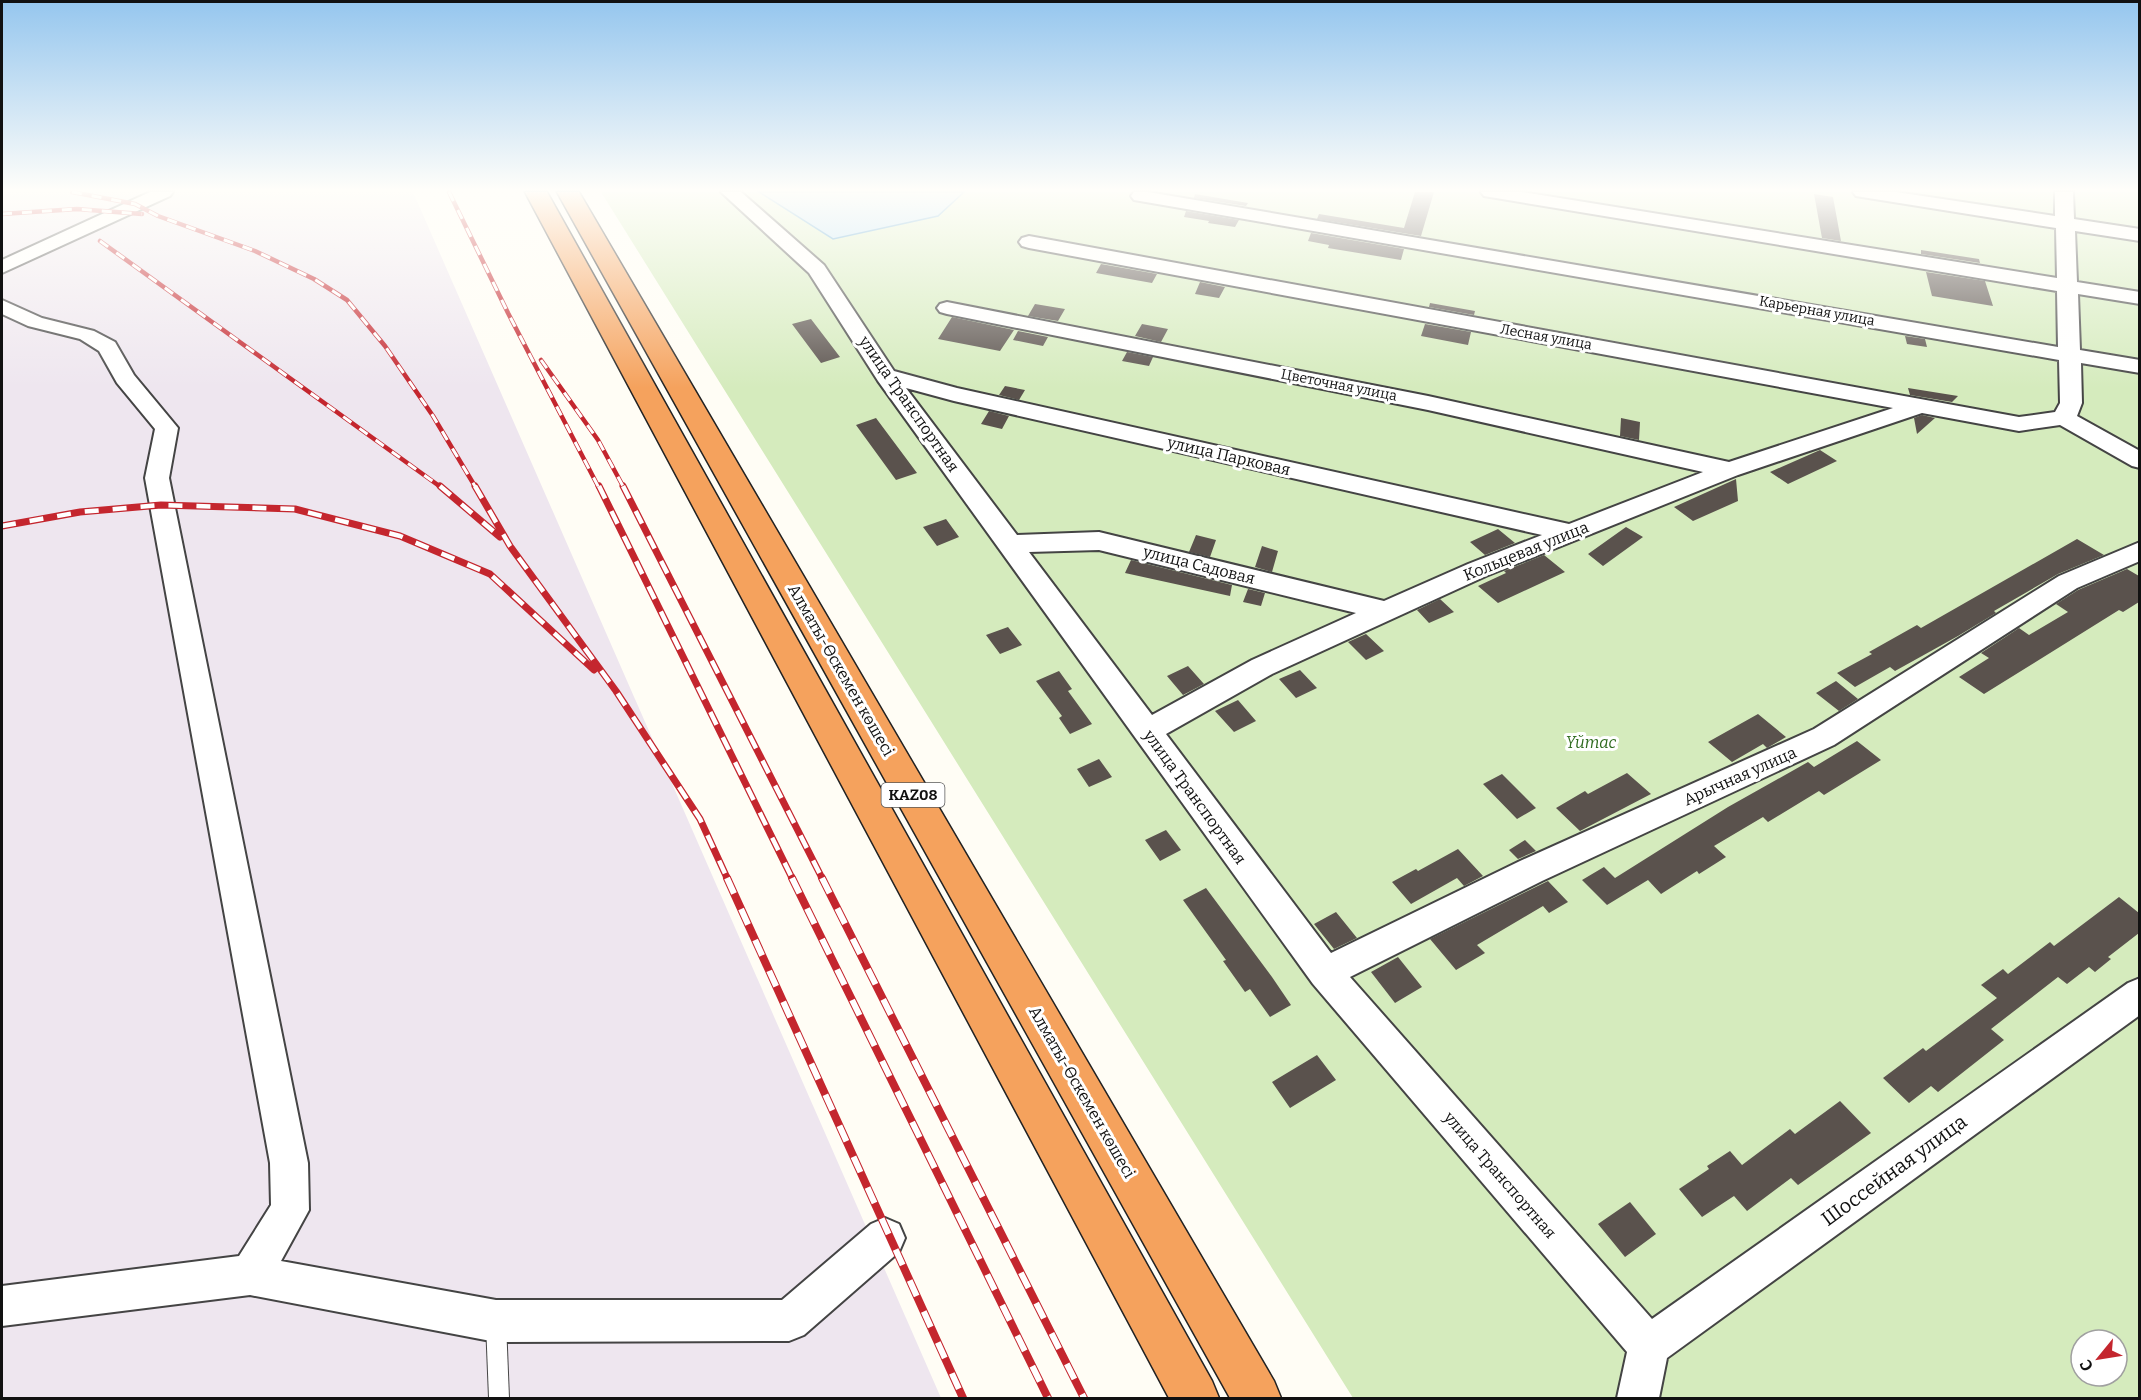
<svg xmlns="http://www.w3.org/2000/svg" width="2141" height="1400" viewBox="0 0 2141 1400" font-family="Bitter,serif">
<rect width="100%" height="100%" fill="#fffdf5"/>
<path fill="#eee6ef" d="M2 192H413L941 1398H2Z"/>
<path fill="#d5ebbd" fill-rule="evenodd" d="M601 192H2139V1398H1353ZM2081 1340H2117V1376H2081Z"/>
<path fill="#b9e0f7" stroke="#3f96cf" stroke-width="1.5" d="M759 192H964L938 216 833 239Z"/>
<path fill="#5a524d" d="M1415 192H1434L1421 236 1317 219 1319 214 1404 228Z
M1195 194 1248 203 1246 206 1194 198Z
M1814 194 1833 197 1841 241 1822 238Z
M1186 211 1239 220 1235 227 1208 223 1209 221 1184 217Z
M1311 233 1404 249 1401 260 1328 248 1329 245 1308 241Z
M1921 250 1979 259 1980 263 1921 254Z
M1101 264 1157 274 1152 283 1096 273Z
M1926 272 1985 281 1993 306 1932 296Z
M1200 282 1225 287 1219 298 1195 294Z
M1430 303 1475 311 1474 315 1429 307Z
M1035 304 1065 309 1058 321 1028 316Z
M952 317 1014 330 1000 351 938 339Z
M811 319 840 357 821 363 792 324Z
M1142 324 1168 329 1161 342 1135 336Z
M1425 324 1471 332 1468 345 1421 336Z
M1018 331 1048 337 1043 346 1013 340Z
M1905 336 1925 339 1927 347 1907 344Z
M1127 352 1153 357 1149 366 1122 361Z
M1005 386 1025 390 1019 400 999 395Z
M1908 388 1958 396 1952 402 1910 395Z
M989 411 1009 416 1002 429 981 424Z
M1922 415 1935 418 1917 434 1914 418Z
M876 418 917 473 896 480 856 425Z
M1621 418 1640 422 1639 440 1620 436Z
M1820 450 1837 461 1788 484 1770 472Z
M1736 479 1738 501 1693 521 1674 507Z
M946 519 959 537 937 546 923 527Z
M1626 527 1643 537 1603 566 1588 554Z
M1498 529 1515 543 1485 555 1470 542Z
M1196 535 1216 540 1210 557 1189 552Z
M2077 539 2104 555 2058 574 1994 611 1996 613 1958 636 1895 671 1890 667 1855 687 1837 673 1872 654 1869 652 1917 625 1921 628Z
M1262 546 1278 551 1272 572 1255 567Z
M1544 555 1565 572 1498 603 1478 586 1506 573 1504 571Z
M1131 560 1232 585 1230 596 1125 573Z
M2127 569 2139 576V602L2123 612 2119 610 1984 694 1959 677 1989 658 1981 653 2019 628 2029 635 2068 612 2056 604 2078 590Z
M1248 589 1265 593 1261 606 1243 602Z
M1440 599 1454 612 1429 623 1417 610Z
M1008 627 1022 645 1000 654 986 635Z
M1366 634 1384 651 1366 660 1348 642Z
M1188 666 1204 684 1183 695 1167 676Z
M1300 670 1317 688 1296 698 1279 679Z
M1059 671 1072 689 1068 691 1092 724 1070 734 1059 718 1062 716 1036 681Z
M1836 681 1858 699 1839 711 1816 693Z
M1238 700 1256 721 1234 732 1215 711Z
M1758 714 1786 737 1767 748 1763 744 1732 762 1708 742Z
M1857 741 1881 760 1824 795 1819 791 1768 822 1763 817 1714 846 1726 857 1699 874 1697 871 1661 894 1648 880 1607 905 1582 880 1604 867 1615 878 1728 807 1808 762 1814 767Z
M1099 759 1112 777 1089 787 1077 769Z
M1627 773 1651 794 1580 831 1556 808 1585 791 1588 794Z
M1502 774 1536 808 1517 819 1483 784Z
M1166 830 1181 850 1160 861 1145 840Z
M1525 840 1536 851 1518 859 1509 850Z
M1458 849 1483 876 1464 886 1457 878 1411 904 1392 882 1416 869 1418 871Z
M1548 881 1568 902 1549 913 1543 906 1477 945 1485 953 1456 970 1430 939Z
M1206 888 1272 977 1291 1005 1270 1017 1250 989 1245 992 1223 961 1226 960 1183 900Z
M2119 897 2139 913V933L2108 957 2111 959 2095 972 2089 967 2067 984 2058 977 1991 1029 2004 1040 1938 1092 1931 1086 1909 1103 1883 1078 1923 1048 1926 1051 1997 998 1981 985 2003 969 2008 974 2050 942 2054 946Z
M1336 912 1357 938 1334 949 1314 924Z
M1398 957 1422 987 1395 1003 1371 972Z
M1317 1055 1336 1080 1290 1108 1272 1082Z
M1840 1101 1871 1133 1798 1185 1791 1178 1747 1211 1734 1196 1702 1217 1679 1189 1709 1169 1707 1166 1730 1151 1742 1165 1790 1129 1795 1134Z
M1630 1202 1656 1234 1625 1257 1598 1224Z"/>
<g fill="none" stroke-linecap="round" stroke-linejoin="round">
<g stroke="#444" stroke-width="2">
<path id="lane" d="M496 1313 503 1316 506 1323 509 1398H489L486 1323 489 1316Z"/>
</g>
<g stroke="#444" stroke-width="4">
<path id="street" d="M150 192H173L170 196 2 273V260Z
M721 192H741L824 265 894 371 957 388 1569 524 1703 472 1428 410 947 314 940 312 937 308 940 304 947 302 1428 396 1729 462 1893 408 1029 248 1022 246 1019 242 1022 238 1029 236 2019 417 2055 412 2060 403 2059 360 1140 201 1134 200 1131 196 1134 192H1148L2058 347 2057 291 1490 197 1484 196 1481 192H1522L2057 278 2056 228 1862 197 1856 196 1853 192H1896L2055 216V192H2073L2074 219 2140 229V241L2075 231 2077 282 2140 292V304L2078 294 2080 350 2140 360V373L2081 363 2082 403 2077 416 2140 451V468L2132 466 2060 425 2019 431 1922 413 1738 475 1486 576 1272 674 1166 734 1331 953 1520 861 1814 729 2059 576 2140 542V561L2077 588 1834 745 1542 881 1350 977 1652 1319 2128 983 2140 978V1015L1667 1358 1659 1398H1617L1627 1352 1313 984 878 381 809 273ZM906 388 954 401 1542 535 1468 564 1384 601 1099 532 1017 535ZM1099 550 1356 613 1252 660 1152 715 1029 552Z
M2 300 42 318 94 331 115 342 134 375 178 428 169 478 308 1163 309 1210 281 1261 496 1300H782L871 1224 885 1218 899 1224 905 1238 899 1252 804 1335 789 1341 496 1342 250 1295 2 1326V1286L239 1256 271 1205 270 1163 145 478 155 429 117 383 99 351 80 339 28 326 2 314Z"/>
</g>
<g stroke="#222" stroke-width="3">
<path id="highway" d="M525 192H547L1212 1381 1219 1398H1169Z
M557 192H579L1274 1381 1281 1398H1230Z"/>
</g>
<use href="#lane" fill="#fff" fill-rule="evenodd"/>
<use href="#street" fill="#fff" fill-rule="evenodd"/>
<use href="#highway" fill="#f5a25d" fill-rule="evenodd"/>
<g stroke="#c4262e" stroke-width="4.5">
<path id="rail-far2" d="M72 192 135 204 158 216 255 251 314 279 347 300 385 346 433 416 476 488
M449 192 508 313 599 488
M2 214 77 209 142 214
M100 241 442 488
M541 360 598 440 624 488"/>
</g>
<g stroke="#c4262e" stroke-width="7">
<path id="rail-far1" d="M440 486 500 537
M475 486 510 546 616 691 700 819 728 880
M599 486 793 880
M623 486 823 880
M2 526 80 512 161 505 295 509 400 536 490 574 594 670"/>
</g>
<g stroke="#c4262e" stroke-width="8">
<path id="rail" d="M727 878 963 1398
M792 878 1048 1398
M822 878 1084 1398"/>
</g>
<use href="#rail-far2" stroke="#fff" stroke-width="3" stroke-dasharray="10" stroke-linecap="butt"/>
<use href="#rail-far1" stroke="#fff" stroke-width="4.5" stroke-dasharray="14" stroke-linecap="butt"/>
<use href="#rail" stroke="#fff" stroke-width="6" stroke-dasharray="17" stroke-linecap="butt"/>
</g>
<linearGradient id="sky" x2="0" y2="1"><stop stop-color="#95c6ee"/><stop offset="0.49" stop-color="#fffefa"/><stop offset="1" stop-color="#fffefa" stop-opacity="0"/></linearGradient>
<rect width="2141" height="388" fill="url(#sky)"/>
<g text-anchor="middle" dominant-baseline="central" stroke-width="6" stroke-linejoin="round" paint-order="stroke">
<g font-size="14" fill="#111" stroke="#fff">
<text transform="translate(1817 311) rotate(10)">Карьерная улица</text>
<text transform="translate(1546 337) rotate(10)">Лесная улица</text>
<text transform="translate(1339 385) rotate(11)">Цветочная улица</text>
</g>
<rect fill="#fff" stroke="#585858" stroke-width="1.5" x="881.5" y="783" width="63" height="24" rx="4.5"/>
<g font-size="15" font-weight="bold" fill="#111">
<text x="913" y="795">KAZ08</text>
</g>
<g font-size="16" fill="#111" stroke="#fff">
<text transform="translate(909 404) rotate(55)">улица Транспортная</text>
<text transform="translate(1229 456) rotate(13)">улица Парковая</text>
<text transform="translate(1526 551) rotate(-22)">Кольцевая улица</text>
<text transform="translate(1199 565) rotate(14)">улица Садовая</text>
<text transform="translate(841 670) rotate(60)">Алматы-Өскемен көшесі</text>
<text transform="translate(1740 776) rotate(-24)">Арычная улица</text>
<text transform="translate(1195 797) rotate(54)">улица Транспортная</text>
<text transform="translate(1082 1092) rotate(60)">Алматы-Өскемен көшесі</text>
<text transform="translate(1500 1175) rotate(49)">улица Транспортная</text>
</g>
<g font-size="16" font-style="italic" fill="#2f6b1f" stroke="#fff">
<text x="1591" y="742">Үйтас</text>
</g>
<g font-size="20" fill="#111" stroke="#fff">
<text transform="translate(1894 1170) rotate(-36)">Шоссейная улица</text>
</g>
</g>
<rect width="2141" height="1400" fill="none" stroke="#111111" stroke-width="6"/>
<g transform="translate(2099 1358) rotate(240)"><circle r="28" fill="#ffffff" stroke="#a0a0a0" stroke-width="1.5"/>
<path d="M0-4.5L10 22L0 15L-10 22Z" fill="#c4262e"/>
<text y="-9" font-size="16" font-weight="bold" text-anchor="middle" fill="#111111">С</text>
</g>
</svg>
